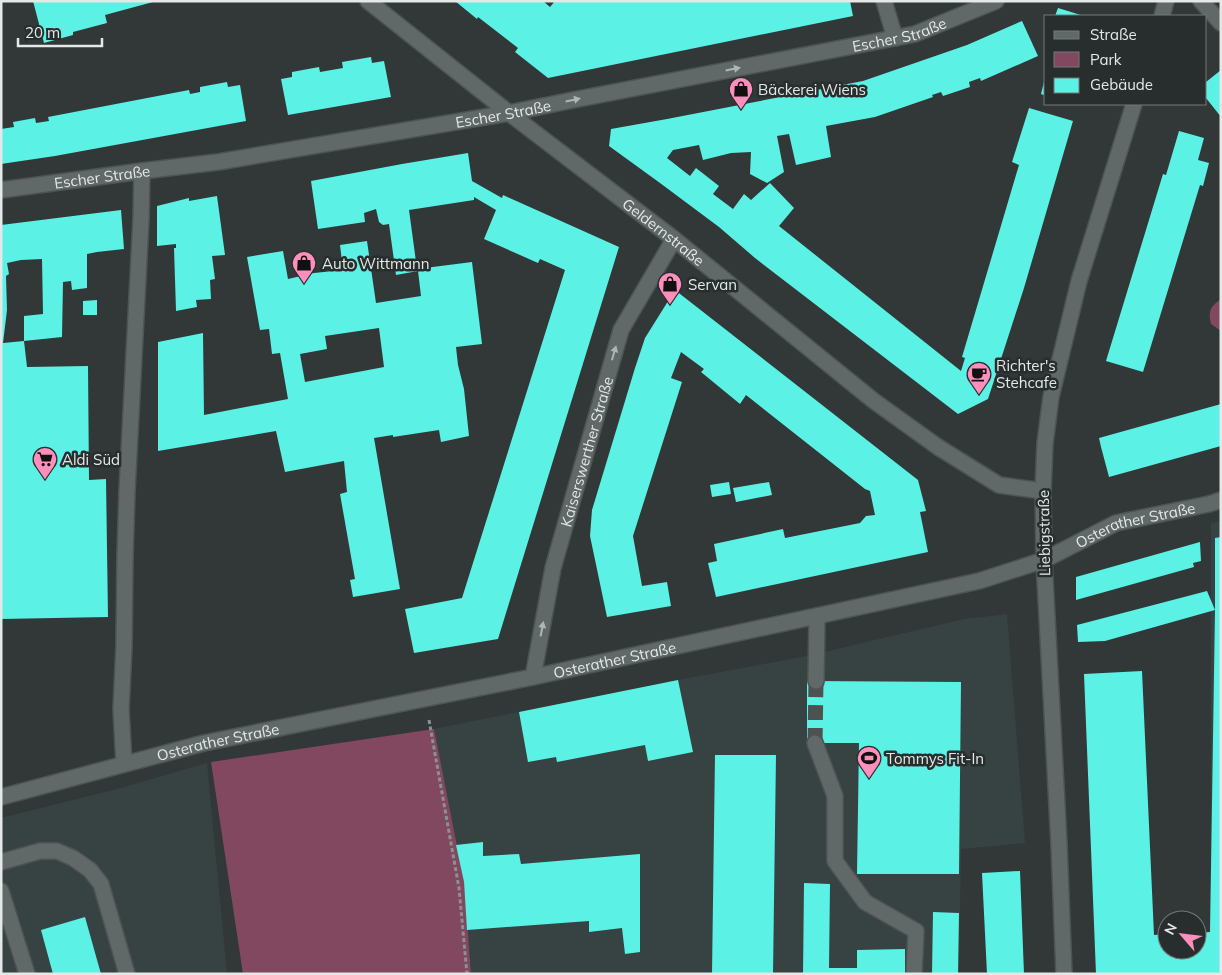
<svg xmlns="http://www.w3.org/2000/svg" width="1222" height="975" viewBox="0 0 1222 975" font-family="Mulish,sans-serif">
<rect width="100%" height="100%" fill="#313837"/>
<path fill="#364342" d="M1221 521V974H1211V523Z
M1007 614 1025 843 961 849 959 974H471L467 930 434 729 678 680 807 656 964 619Z
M207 763 227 974H1V818L117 789Z"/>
<path fill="#81485f" d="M1221 299V331L1211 324C1208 311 1210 307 1221 299Z
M434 729 464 882 471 974H243L211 762Z"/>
<path fill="#5bf1e5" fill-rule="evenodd" d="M33 1H153V2L105 15 107 23 73 32V35L44 43Z
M455 1H543L550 7 555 1H850L853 16 548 78 515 52 518 48 478 17 477 19Z
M1058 8 1084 16H1055Z
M1022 21 1038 56 981 81 980 78 969 82 970 87 943 96 941 92 932 95 933 97 875 117 826 126 831 157 796 165 789 134 777 136 784 172 767 183 750 174 751 152 731 153 703 160 699 145 673 150 667 158 690 176 696 168 719 186 713 194 733 209 744 194 751 200 770 183 794 208 779 226 961 371 965 358 962 357 1019 165 1012 162 1029 108 1073 121 1024 288 988 399 958 414 755 258 719 227 660 183 609 146 611 129 667 119 863 81 967 45Z
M371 57 372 63 384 61 391 97 288 115 281 79 292 77V72L319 67 320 72 343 68 342 62Z
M1221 70V117L1206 98V82Z
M1045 78 1046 79V96L1041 94Z
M227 82 228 87 240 85 246 121 55 156 1 164V129L14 127 13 122 35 118 36 123 49 121 48 117 189 90 190 94 200 92V87Z
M1179 131 1204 138 1198 160 1209 163 1203 186 1200 185 1143 372 1106 361 1163 174 1166 175Z
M468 153 472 181 502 198 503 195 619 247 498 639 414 653 405 609 462 598 565 270 540 259 538 263 484 239 496 210 474 197V200L409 210 417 269 472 262 482 344 456 347 458 365 464 389 469 436 441 442 439 430 393 437V435L374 438 400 589 353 597 350 580 355 579 340 494 347 492 344 461 285 472 276 431 158 451V342L203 333 204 415 288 399 280 353 272 354 269 329 260 330 247 257 283 251 288 279 314 273 343 270 340 245 367 241 376 303 421 296 418 271 396 275 389 224 383 225 379 222 376 209 364 213 365 222 318 229 311 181 402 164ZM379 328 384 367 305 382 300 354 327 349 325 336Z
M217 196 225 255 212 256 215 279 210 280 211 299 196 300 197 307 176 311 174 248H176V244L157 246V206L189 198V201Z
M121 210 124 249 97 252 87 254V288L72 290 71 281 63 282 62 337 24 341V316L43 314 42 259 21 260 7 263 9 274 6 276 7 310 3 343 24 341 27 367 88 366 89 480 106 479 108 617 1 619V225Z
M675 290 918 480 926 511 920 512 928 552 716 597 708 563 717 561 714 544 783 529 785 538 860 523 866 516 875 515 870 491 865 489 746 395 740 404 701 372 704 369 681 352 671 378 682 382 633 536 642 586 667 582 671 606 607 617 590 536 592 510 635 368 645 338Z
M97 300V315H83V301Z
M1221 404V446L1109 477 1101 447 1099 438Z
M729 482 731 494 712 497 710 485Z
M769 482 772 495 736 502 733 488Z
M1221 537V974H1096L1084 674 1142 671 1154 935 1167 934V950H1197V933L1210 932 1215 610 1105 641 1078 642 1077 625 1207 591 1215 610V538Z
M1200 542 1201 561 1193 563 1194 567 1076 600V577Z
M678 680 693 752 648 761 645 745 557 762 556 757 528 762 519 712Z
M807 681 961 682 959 874H857L859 743H807Z
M715 755H776L773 974H712Z
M483 842V856L519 854 521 864 640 854V952L625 954 622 928 589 932V921L467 930 464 882 456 845Z
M1020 871 1024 974H987L982 873Z
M804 883 830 884 829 968H857V950L905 949V974H803Z
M933 912 959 913 958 974H932Z
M85 917 101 974H53L41 930Z"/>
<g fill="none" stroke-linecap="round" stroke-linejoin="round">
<path stroke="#4c5251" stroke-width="15" stroke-dasharray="15 8" stroke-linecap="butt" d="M815 743 816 681"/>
<g stroke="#4e5352" stroke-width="18">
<g id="minor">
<path id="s1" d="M368 1 509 113 674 239 874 401 938 447 999 485 1043 491"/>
<path d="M884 1 895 38"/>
<path d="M1201 1 1221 23"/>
<path d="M1162 16 1166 1"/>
<path id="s2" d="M1 190 142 171 218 162 509 113 573 100 915 34 996 1"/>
<path id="s3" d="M533 677 553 568 621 330 674 239"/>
<path d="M816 681 817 616"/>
<path d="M815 743 835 796V861L865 902 916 931 914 974"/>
<path d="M124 764 121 709 124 646 125 557 127 491 141 219 142 171"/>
<path id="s4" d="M1 797 204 743 533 677 979 581 1044 560 1116 523 1209 504 1221 500"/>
<path d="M1 862 40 851H57L73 858 90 870 101 884 127 974"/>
<path d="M1 891 27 974"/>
<path d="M1064 974 1059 844 1044 560 1043 491 1045 443 1051 397 1079 281 1134 104"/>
</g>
</g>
<path stroke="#8b9190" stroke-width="3" stroke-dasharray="4 2.5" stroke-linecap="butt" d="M429 720 459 888 467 974"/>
<use href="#minor" stroke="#616968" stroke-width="15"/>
</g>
<defs><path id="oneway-solid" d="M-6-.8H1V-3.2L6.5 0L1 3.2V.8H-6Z" transform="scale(1.25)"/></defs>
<g fill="#b0b5b4">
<use href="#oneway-solid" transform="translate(733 69) rotate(-11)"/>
<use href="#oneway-solid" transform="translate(573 100) rotate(-12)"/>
<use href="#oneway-solid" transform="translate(614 353) rotate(-74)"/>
<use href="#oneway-solid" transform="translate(542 629) rotate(-79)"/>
</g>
<defs>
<g id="shop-pin" transform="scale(1.25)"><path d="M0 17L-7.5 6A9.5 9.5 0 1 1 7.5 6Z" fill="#fe8ebb" stroke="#272e2d"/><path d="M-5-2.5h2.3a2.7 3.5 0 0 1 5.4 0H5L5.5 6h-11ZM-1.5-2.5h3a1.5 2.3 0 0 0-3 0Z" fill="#111"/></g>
<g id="cafe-pin" transform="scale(1.25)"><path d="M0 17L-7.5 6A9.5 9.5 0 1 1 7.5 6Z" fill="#fe8ebb" stroke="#272e2d"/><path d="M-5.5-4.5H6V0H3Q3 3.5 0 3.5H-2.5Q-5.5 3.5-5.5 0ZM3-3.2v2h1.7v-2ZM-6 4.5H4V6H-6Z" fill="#111"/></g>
<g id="supermarket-pin" transform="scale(1.25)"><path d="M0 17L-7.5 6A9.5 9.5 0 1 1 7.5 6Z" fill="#fe8ebb" stroke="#272e2d"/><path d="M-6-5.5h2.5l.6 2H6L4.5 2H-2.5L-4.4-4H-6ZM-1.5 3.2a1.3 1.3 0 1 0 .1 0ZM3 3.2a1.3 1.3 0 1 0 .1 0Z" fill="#111"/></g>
<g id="stadium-pin" transform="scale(1.25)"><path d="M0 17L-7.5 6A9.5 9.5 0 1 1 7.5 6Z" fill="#fe8ebb" stroke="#272e2d"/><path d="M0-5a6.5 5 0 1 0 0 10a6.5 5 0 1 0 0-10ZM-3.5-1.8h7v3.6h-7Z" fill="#111"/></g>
</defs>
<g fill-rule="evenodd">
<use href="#shop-pin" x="741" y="89"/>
<use href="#shop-pin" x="304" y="263"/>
<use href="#shop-pin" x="670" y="284"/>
<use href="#cafe-pin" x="979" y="374"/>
<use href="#supermarket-pin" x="45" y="459"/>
<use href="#stadium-pin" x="869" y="758"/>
</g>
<g text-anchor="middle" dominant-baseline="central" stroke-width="5" stroke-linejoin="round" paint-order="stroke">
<g font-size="15" fill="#e4e8e7" stroke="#272e2d">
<text stroke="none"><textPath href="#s2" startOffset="912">Escher Straße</textPath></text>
<text stroke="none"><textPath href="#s2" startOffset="508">Escher Straße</textPath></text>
<text stroke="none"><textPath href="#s2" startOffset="102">Escher Straße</textPath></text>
<text stroke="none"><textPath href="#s1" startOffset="375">Geldernstraße</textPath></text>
<text stroke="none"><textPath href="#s3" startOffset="232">Kaiserswerther Straße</textPath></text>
<text stroke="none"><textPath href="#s4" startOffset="1169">Osterather Straße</textPath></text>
<text transform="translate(1044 533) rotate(-91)">Liebigstraße</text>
<text stroke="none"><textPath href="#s4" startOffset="629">Osterather Straße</textPath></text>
<text stroke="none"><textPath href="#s4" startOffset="224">Osterather Straße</textPath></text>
</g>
<g font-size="15" fill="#e4e8e7" stroke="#272e2d" text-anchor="start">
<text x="758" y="89">Bäckerei Wiens</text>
<text x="322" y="263">Auto Wittmann</text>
<text x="688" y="284">Servan</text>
<text x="996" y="365">Richter's<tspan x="996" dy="17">Stehcafe</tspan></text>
<text x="62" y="459">Aldi Süd</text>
<text x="886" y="758">Tommys Fit-In</text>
</g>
</g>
<rect width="1222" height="975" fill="none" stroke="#e4e8e7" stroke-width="5"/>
<rect x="1044" y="15" width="162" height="90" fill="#272e2d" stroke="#737877"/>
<rect x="1054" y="31" width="25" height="8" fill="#616968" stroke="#737877"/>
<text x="1090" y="40" font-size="15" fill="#e4e8e7">Straße</text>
<rect x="1054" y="52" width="25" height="15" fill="#81485f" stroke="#737877"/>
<text x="1090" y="65" font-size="15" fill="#e4e8e7">Park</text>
<rect x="1054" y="78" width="25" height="15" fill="#5bf1e5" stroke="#737877"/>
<text x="1090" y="90" font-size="15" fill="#e4e8e7">Gebäude</text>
<g transform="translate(1182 935) rotate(298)"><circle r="24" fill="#272e2d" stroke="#737877"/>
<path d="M0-4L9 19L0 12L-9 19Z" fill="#fe8ebb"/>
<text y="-8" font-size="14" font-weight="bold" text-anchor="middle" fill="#e4e8e7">N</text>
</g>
<path d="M18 38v8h84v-8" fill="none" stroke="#e4e8e7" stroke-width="2.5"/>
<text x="25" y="38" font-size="15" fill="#e4e8e7" stroke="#272e2d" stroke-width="4" paint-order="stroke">20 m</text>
</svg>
